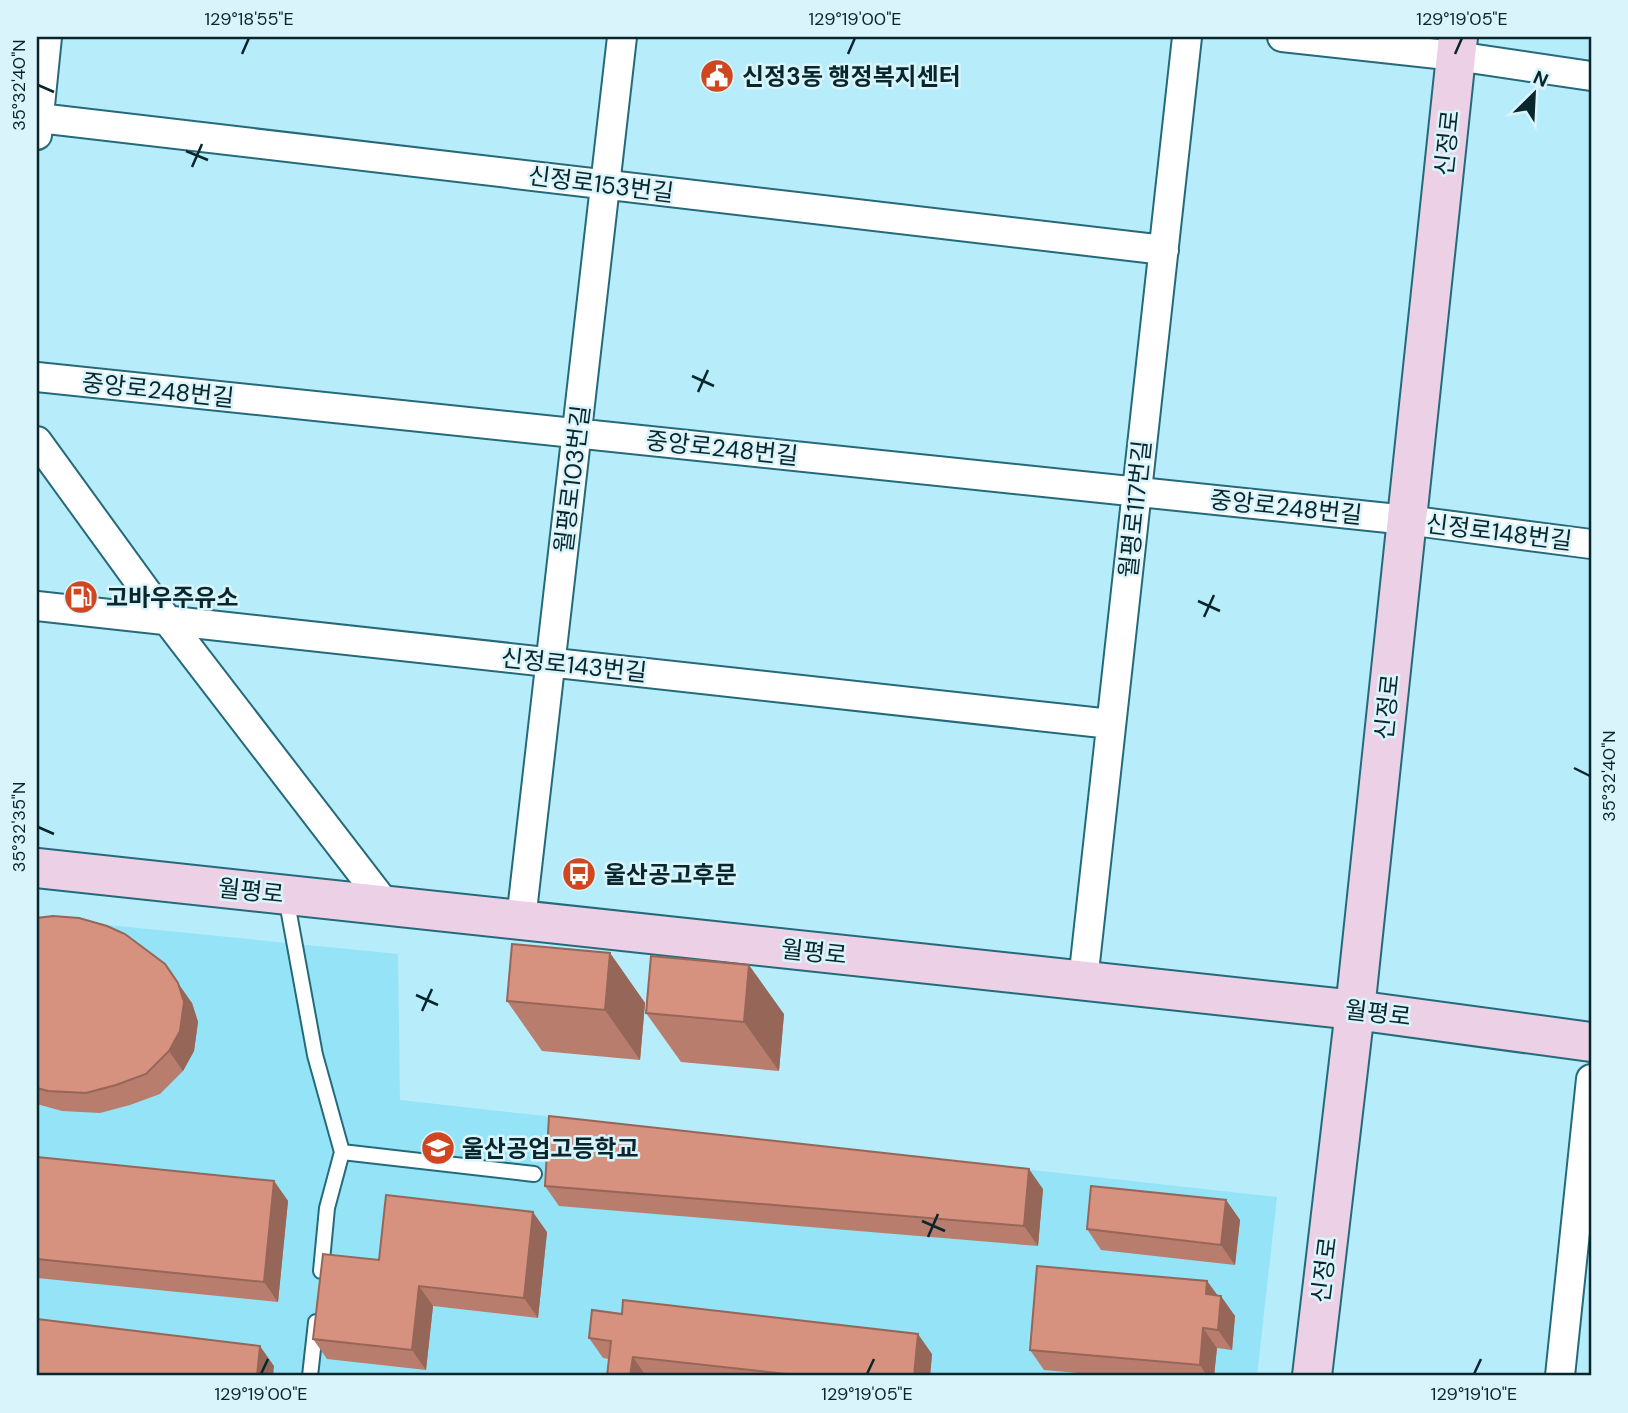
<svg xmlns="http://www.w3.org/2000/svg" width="1628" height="1413" viewBox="0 0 1628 1413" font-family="'DM Sans','Noto Sans KR',sans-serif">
<rect width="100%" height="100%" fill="#b7ecfa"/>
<path fill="#94e3f7" d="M37 918 398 954 400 1100 1277 1197 1257 1376H37Z"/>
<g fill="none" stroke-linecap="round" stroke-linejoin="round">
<g stroke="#256a7a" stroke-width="18">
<path id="lane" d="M286 897 315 1055 342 1152 534 1174
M321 1271 327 1208 342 1152
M310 1376 316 1322"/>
</g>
<g stroke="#256a7a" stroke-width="32">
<path id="street" d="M1282 37 1456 56 1591 76
M39 118 1164 250
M37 135 47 37
M37 377 1407 520 1591 544
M37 441 167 620 387 906
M37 606 1111 724
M521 920 622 37
M1083 981 1187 37
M1560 1376 1591 1079"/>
</g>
<g stroke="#256a7a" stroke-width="42">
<path id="secondary" d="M37 868 1355 1010 1591 1042
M1312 1376 1355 1010 1458 37"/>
</g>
<use href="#lane" stroke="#fff" stroke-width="14"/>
<use href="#street" stroke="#fff" stroke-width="28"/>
<use href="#secondary" stroke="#ecd0e6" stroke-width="38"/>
</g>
<path fill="#b87d6d" d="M37 918 192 1003 198 1022 194 1051 183 1071 160 1094 130 1105 100 1113 62 1111 37 1104Z
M610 953 645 1003 640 1060 542 1051 507 1001Z
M646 1013 784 1014 779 1071 681 1062Z
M37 1157 274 1181 288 1201 278 1302 37 1278Z
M545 1186 1043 1189 1038 1246 559 1206Z
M1226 1200 1240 1220 1235 1265 1101 1250 1087 1229Z
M547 1232 538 1318 433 1306 426 1370 327 1359 313 1339 379 1260Z
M1207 1281 1217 1295 1235 1316 1232 1350 1217 1348 1214 1376H1112L1044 1370 1030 1350Z
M589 1338 932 1354 930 1376H607L609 1359 603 1358Z"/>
<path fill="#966659" d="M610 953 645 1003 640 1060 605 1010Z
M749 965 784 1014 779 1071 744 1022Z
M178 983 192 1003 198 1022 194 1051 183 1071 169 1051Z
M1029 1169 1043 1189 1038 1246 1024 1226Z
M274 1181 288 1201 278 1302 264 1282Z
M1226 1200 1240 1220 1235 1265 1221 1245Z
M533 1212 547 1232 538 1318 524 1298Z
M1207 1281 1221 1300V1296L1235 1316 1232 1350 1218 1330 1206 1294Z
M419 1286 433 1306 426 1370 412 1350Z
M1203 1328 1217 1348 1214 1376H1207L1200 1365Z
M918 1334 932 1354 930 1376H914Z
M260 1346 274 1366 273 1376H257Z
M633 1357 646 1376H630Z"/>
<path fill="#d6917f" stroke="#966659" stroke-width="2" d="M53 916 79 918 107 926 125 934 165 964 178 983 184 1002 180 1031 169 1051 146 1074 116 1085 86 1093 48 1091 37 1088V918Z
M512 944 610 953 605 1010 507 1001Z
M651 956 749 965 744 1022 646 1013Z
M549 1116 1029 1169 1024 1226 545 1186Z
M37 1157 274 1181 264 1282 37 1259Z
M1091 1186 1226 1200 1221 1245 1087 1229Z
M386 1195 533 1212 524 1298 419 1286 412 1350 313 1339 323 1254 379 1260Z
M1037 1266 1207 1281 1206 1294 1221 1296 1218 1330 1203 1328 1200 1365 1030 1350Z
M623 1300 918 1334 914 1376H804L633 1357 630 1376H607L611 1341 589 1338 592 1310 622 1314Z
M37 1319 260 1346 257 1376H37Z"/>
<path fill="none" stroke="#09262c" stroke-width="2.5" d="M242 54 249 38M848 54 855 38M1455 54 1462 38M38 85 54 92M186 151 208 160M192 167 202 144M692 376 714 386M698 392 708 370M1198 601 1220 611M1204 617 1214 595M1574 768 1590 776M38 827 54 834M416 995 438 1005M422 1011 432 989M922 1221 945 1231M928 1237 938 1214M261 1374 268 1359M867 1374 874 1359M1474 1374 1481 1359"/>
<defs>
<g id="civic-disc" transform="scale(1.75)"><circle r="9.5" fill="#cf4620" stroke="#daf4fb"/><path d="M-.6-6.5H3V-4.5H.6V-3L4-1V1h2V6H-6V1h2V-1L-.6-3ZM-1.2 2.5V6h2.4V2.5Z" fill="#fff"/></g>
<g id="fuel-disc" transform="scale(1.75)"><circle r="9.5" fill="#cf4620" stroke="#daf4fb"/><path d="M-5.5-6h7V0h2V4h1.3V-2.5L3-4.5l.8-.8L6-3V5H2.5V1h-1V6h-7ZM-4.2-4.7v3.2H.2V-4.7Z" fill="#fff"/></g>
<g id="bus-disc" transform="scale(1.75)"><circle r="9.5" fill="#cf4620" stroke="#daf4fb"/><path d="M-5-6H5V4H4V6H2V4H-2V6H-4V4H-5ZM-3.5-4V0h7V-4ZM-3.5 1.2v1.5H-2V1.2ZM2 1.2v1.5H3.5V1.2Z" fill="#fff"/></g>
<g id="school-disc" transform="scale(1.75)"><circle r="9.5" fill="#cf4620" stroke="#daf4fb"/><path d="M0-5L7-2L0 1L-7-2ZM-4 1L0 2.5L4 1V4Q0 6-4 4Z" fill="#fff"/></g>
</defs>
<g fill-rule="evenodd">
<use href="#civic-disc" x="717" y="76"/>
<use href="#fuel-disc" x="81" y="597"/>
<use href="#bus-disc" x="579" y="874"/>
<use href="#school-disc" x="438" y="1148"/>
</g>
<g text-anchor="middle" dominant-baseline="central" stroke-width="5" stroke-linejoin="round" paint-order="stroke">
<g font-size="24" font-weight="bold" fill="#09262c" stroke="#daf4fb" text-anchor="start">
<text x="742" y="76">신정3동 행정복지센터</text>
<text x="106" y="597">고바우주유소</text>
<text x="604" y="874">울산공고후문</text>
<text x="462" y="1148">울산공업고등학교</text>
</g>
<g font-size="24" fill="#09262c" stroke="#daf4fb">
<text transform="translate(1447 143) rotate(-84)">신정로</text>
<text transform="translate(601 184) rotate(7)">신정로153번길</text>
<text transform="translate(158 390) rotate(6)">중앙로248번길</text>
<text transform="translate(722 448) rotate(6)">중앙로248번길</text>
<text transform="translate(572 479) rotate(-83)">월평로103번길</text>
<text transform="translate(1286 507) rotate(6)">중앙로248번길</text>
<text transform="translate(1135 509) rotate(-84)">월평로117번길</text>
<text transform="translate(1499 532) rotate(7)">신정로148번길</text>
<text transform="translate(574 665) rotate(6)">신정로143번길</text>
<text transform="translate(1387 707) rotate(-84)">신정로</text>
<text transform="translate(251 891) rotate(6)">월평로</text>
<text transform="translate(814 952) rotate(6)">월평로</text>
<text transform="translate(1378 1013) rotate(7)">월평로</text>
<text transform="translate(1324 1270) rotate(-83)">신정로</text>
</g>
</g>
<rect width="1628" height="1413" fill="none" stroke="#daf4fb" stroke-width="77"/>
<g transform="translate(1534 94) rotate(24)" stroke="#daf4fb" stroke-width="5" paint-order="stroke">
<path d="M0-5L12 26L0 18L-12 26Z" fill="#09262c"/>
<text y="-10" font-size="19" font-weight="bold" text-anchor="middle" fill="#09262c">N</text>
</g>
<rect x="38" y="38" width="1552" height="1336" fill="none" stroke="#09262c" stroke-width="2.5"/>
<g font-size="18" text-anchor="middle" fill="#09262c">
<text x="249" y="25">129°18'55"E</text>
<text x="855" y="25">129°19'00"E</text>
<text x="1462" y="25">129°19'05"E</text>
<text transform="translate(19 85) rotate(-90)" y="6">35°32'40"N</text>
<text transform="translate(1609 776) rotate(-90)" y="6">35°32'40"N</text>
<text transform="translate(19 827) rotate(-90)" y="6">35°32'35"N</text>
<text x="261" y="1400">129°19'00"E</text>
<text x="867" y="1400">129°19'05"E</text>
<text x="1474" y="1400">129°19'10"E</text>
</g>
</svg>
